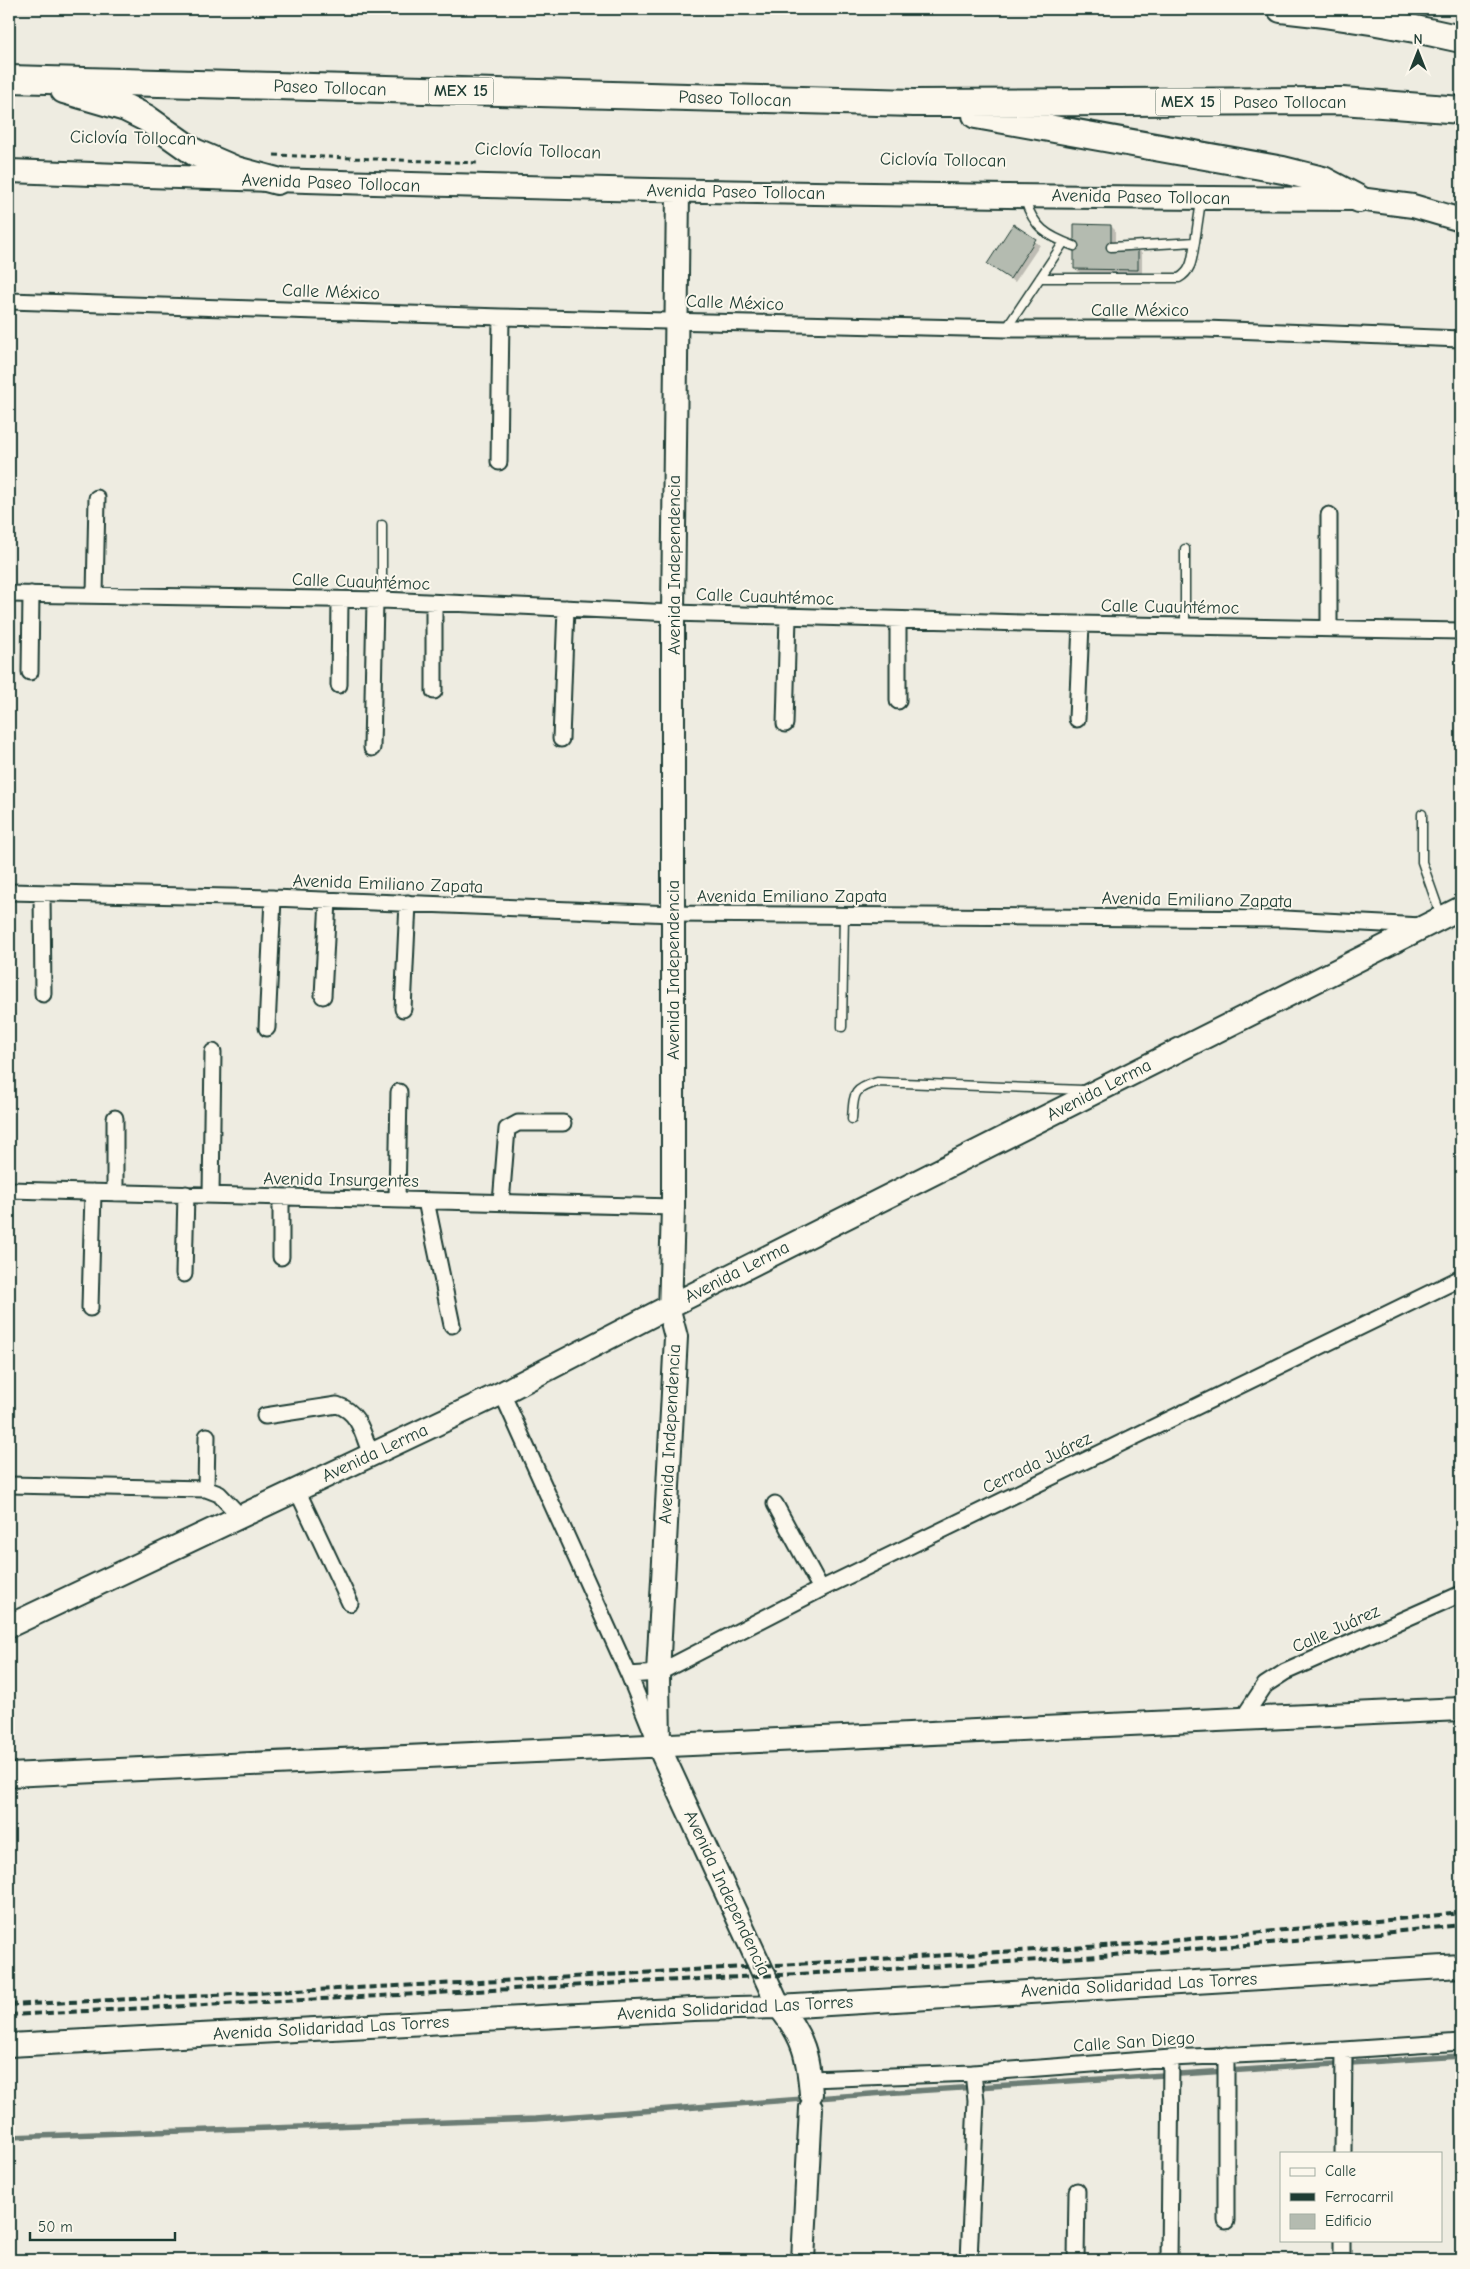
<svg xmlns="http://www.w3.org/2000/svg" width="1470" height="2269" viewBox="0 0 1470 2269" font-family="'Comic Neue',sans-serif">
<rect width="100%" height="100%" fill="#eeece1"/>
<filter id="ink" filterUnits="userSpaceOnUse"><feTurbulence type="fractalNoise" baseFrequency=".02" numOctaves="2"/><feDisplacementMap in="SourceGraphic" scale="10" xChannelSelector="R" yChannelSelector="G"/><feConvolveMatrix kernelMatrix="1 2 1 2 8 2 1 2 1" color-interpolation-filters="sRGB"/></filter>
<g filter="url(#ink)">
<path fill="#0003" d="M1013 226 1040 245 1015 282 993 268Z
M1111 226 1115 230V248L1137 249 1142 253V274L1080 273 1075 268Z"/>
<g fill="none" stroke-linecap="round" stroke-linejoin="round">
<path stroke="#6c7d74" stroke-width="5.5" d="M9 2137 536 2119 898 2092 1461 2056"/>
</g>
<path fill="#b4bbb0" stroke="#1f3d34" d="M1013 224 1036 239 1010 279 987 264Z
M1074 224 1111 225V247H1138V270L1074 269Z"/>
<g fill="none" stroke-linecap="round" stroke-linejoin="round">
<g stroke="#1f3d34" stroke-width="11">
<path id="service" d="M1025 200C1034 228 1047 236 1074 246
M1111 247 1195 242 1201 201
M1040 278H1179C1193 270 1192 257 1195 242
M1006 329 1064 242
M382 600V525
M1185 626V549
M1422 814V862L1441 916
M842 1027 844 915
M852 1119C854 1094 852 1089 877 1082L1083 1090
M705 2259 729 2260"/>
</g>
<g stroke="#1f3d34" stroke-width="19">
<path id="minor" d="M9 301 501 317 1006 329H1205L1461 339
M499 462 501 317
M1329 515V629
M9 594 382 600 673 613 1023 623 1461 631
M95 595 97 498
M434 603V691
M30 672 31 594
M339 685 340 600
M898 701V620
M1077 719 1081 624
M785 724 788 616
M561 739 566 608
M372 748 375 600
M9 892 273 898 673 914 1285 919 1422 926
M42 893 43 994
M323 996 328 900
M403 1009 408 903
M267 1028 273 898
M115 1118V1193
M9 1190 673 1207
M211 1195 213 1052
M397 1200 399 1092
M426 1201 452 1325
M501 1203 507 1129 518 1123H563
M281 1257V1197
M184 1274 186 1194
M90 1308 93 1192
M502 1393 629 1675 655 1739
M265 1416 337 1405C360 1412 363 1435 371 1455
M9 1485 206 1489 219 1494 241 1517
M206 1489 207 1436
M297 1490 350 1603
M775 1504 821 1589
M629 1675 658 1673 821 1589 1461 1278
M1243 1718 1265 1685 1285 1672 1461 1594
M1226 2055V2221
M810 2079 973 2073 1171 2058 1344 2050 1461 2042
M1343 2153 1344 2050
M969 2260 976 2100 973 2073
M1076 2260 1077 2191
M1169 2260 1171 2058
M1342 2260V2240"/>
</g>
<g stroke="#1f3d34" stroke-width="26">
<path id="secondary" d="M9 171C459 188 909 197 1359 199L1413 206 1461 220
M678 192 673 613V1207L670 1314 676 1337 658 1673 659 1747 779 2007C804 2037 808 2056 811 2094
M9 1626 502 1393 670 1306 1461 908
M9 1775 1461 1709
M9 2045 693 2009 779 2007 1461 1966
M803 2260 811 2108"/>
</g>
<g stroke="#1f3d34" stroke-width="30">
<path id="trunk" d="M1281 9C1342 15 1402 25 1461 39
M9 79 914 103 1342 101 1461 110
M64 90 126 108 146 118 194 152 236 170 277 181
M976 115 1283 170 1323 180 1359 199"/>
</g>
<path stroke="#1f3d34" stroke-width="3" stroke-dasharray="5 4" stroke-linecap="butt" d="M274 155 478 163"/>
<use href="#service" stroke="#fbf7ec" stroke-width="8"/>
<use href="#minor" stroke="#fbf7ec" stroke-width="15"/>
<use href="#secondary" stroke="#fbf7ec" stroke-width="22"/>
<use href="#trunk" stroke="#fbf7ec" stroke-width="26"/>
<path stroke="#1f3d34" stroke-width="4" stroke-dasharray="8 4" stroke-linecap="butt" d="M9 2005 520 1980 1138 1944 1461 1913
M9 2015C225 2004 442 1993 659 1981 927 1968 1194 1953 1461 1925"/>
</g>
</g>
<g text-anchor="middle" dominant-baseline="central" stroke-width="4" stroke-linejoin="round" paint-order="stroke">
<g fill="#fbf7ec" stroke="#61756b" stroke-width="1">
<rect x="428.5" y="77.5" width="65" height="27" rx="4"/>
<rect x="1155.5" y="88.5" width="65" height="27" rx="4"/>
</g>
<g font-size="16" font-weight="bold" fill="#1f3d34">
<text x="461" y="91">MEX 15</text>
<text x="1188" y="102">MEX 15</text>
</g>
<g font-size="18" fill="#1f3d34" stroke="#fbf7ec">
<text transform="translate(330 88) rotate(2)">Paseo Tollocan</text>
<text transform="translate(735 99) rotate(2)">Paseo Tollocan</text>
<text x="1290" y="102">Paseo Tollocan</text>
<text transform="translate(133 138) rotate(1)">Ciclovía Tollocan</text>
<text transform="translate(538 151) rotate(2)">Ciclovía Tollocan</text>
<text transform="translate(943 160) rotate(1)">Ciclovía Tollocan</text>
<text transform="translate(331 183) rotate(2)">Avenida Paseo Tollocan</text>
<text transform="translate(736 192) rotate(1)">Avenida Paseo Tollocan</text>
<text transform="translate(1141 197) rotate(1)">Avenida Paseo Tollocan</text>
<text transform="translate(331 292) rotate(2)">Calle México</text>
<text transform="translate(735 303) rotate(2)">Calle México</text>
<text x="1140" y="310">Calle México</text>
<text transform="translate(674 565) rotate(-90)">Avenida Independencia</text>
<text transform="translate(361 582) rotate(2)">Calle Cuauhtémoc</text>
<text transform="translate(765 597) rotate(2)">Calle Cuauhtémoc</text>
<text transform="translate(1170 607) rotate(1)">Calle Cuauhtémoc</text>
<text transform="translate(388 884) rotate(2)">Avenida Emiliano Zapata</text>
<text x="792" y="896">Avenida Emiliano Zapata</text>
<text transform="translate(1197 900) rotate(1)">Avenida Emiliano Zapata</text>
<text transform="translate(673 970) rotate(-90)">Avenida Independencia</text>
<text transform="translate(1099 1090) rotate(-27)">Avenida Lerma</text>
<text transform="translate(341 1180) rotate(1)">Avenida Insurgentes</text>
<text transform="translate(737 1272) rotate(-27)">Avenida Lerma</text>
<text transform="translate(670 1434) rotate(-87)">Avenida Independencia</text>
<text transform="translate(375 1453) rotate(-25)">Avenida Lerma</text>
<text transform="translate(1037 1463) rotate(-26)">Cerrada Juárez</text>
<text transform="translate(1336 1629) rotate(-24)">Calle Juárez</text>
<text transform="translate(727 1893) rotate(65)">Avenida Independencia</text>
<text transform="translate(1139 1985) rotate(-3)">Avenida Solidaridad Las Torres</text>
<text transform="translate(735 2008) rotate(-3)">Avenida Solidaridad Las Torres</text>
<text transform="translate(331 2028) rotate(-3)">Avenida Solidaridad Las Torres</text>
<text transform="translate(1134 2042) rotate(-4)">Calle San Diego</text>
</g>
</g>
<rect width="1470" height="2269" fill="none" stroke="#fbf7ec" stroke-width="30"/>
<rect x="15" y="15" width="1440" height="2239" fill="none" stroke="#1f3d34" stroke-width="2" filter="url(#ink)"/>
<rect x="1280" y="2152" width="162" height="90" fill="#fbf7ec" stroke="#a3ada2"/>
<rect x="1290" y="2168" width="25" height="8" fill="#fbf7ec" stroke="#a3ada2"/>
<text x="1325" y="2176" font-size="15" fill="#1f3d34">Calle</text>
<rect x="1290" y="2193" width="25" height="8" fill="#1f3d34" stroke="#a3ada2"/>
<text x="1325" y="2202" font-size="15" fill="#1f3d34">Ferrocarril</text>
<rect x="1290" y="2214" width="25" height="15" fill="#b4bbb0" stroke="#a3ada2"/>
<text x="1325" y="2226" font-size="15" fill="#1f3d34">Edificio</text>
<g transform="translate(1418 52)" stroke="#fbf7ec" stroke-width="4" paint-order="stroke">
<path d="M0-4L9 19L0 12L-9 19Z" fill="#1f3d34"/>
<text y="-8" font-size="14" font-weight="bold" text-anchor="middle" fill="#1f3d34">N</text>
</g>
<path d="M30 2232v8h145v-8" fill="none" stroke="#1f3d34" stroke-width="2.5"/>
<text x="38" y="2232" font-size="15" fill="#1f3d34" stroke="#fbf7ec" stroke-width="4" paint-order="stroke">50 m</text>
</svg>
